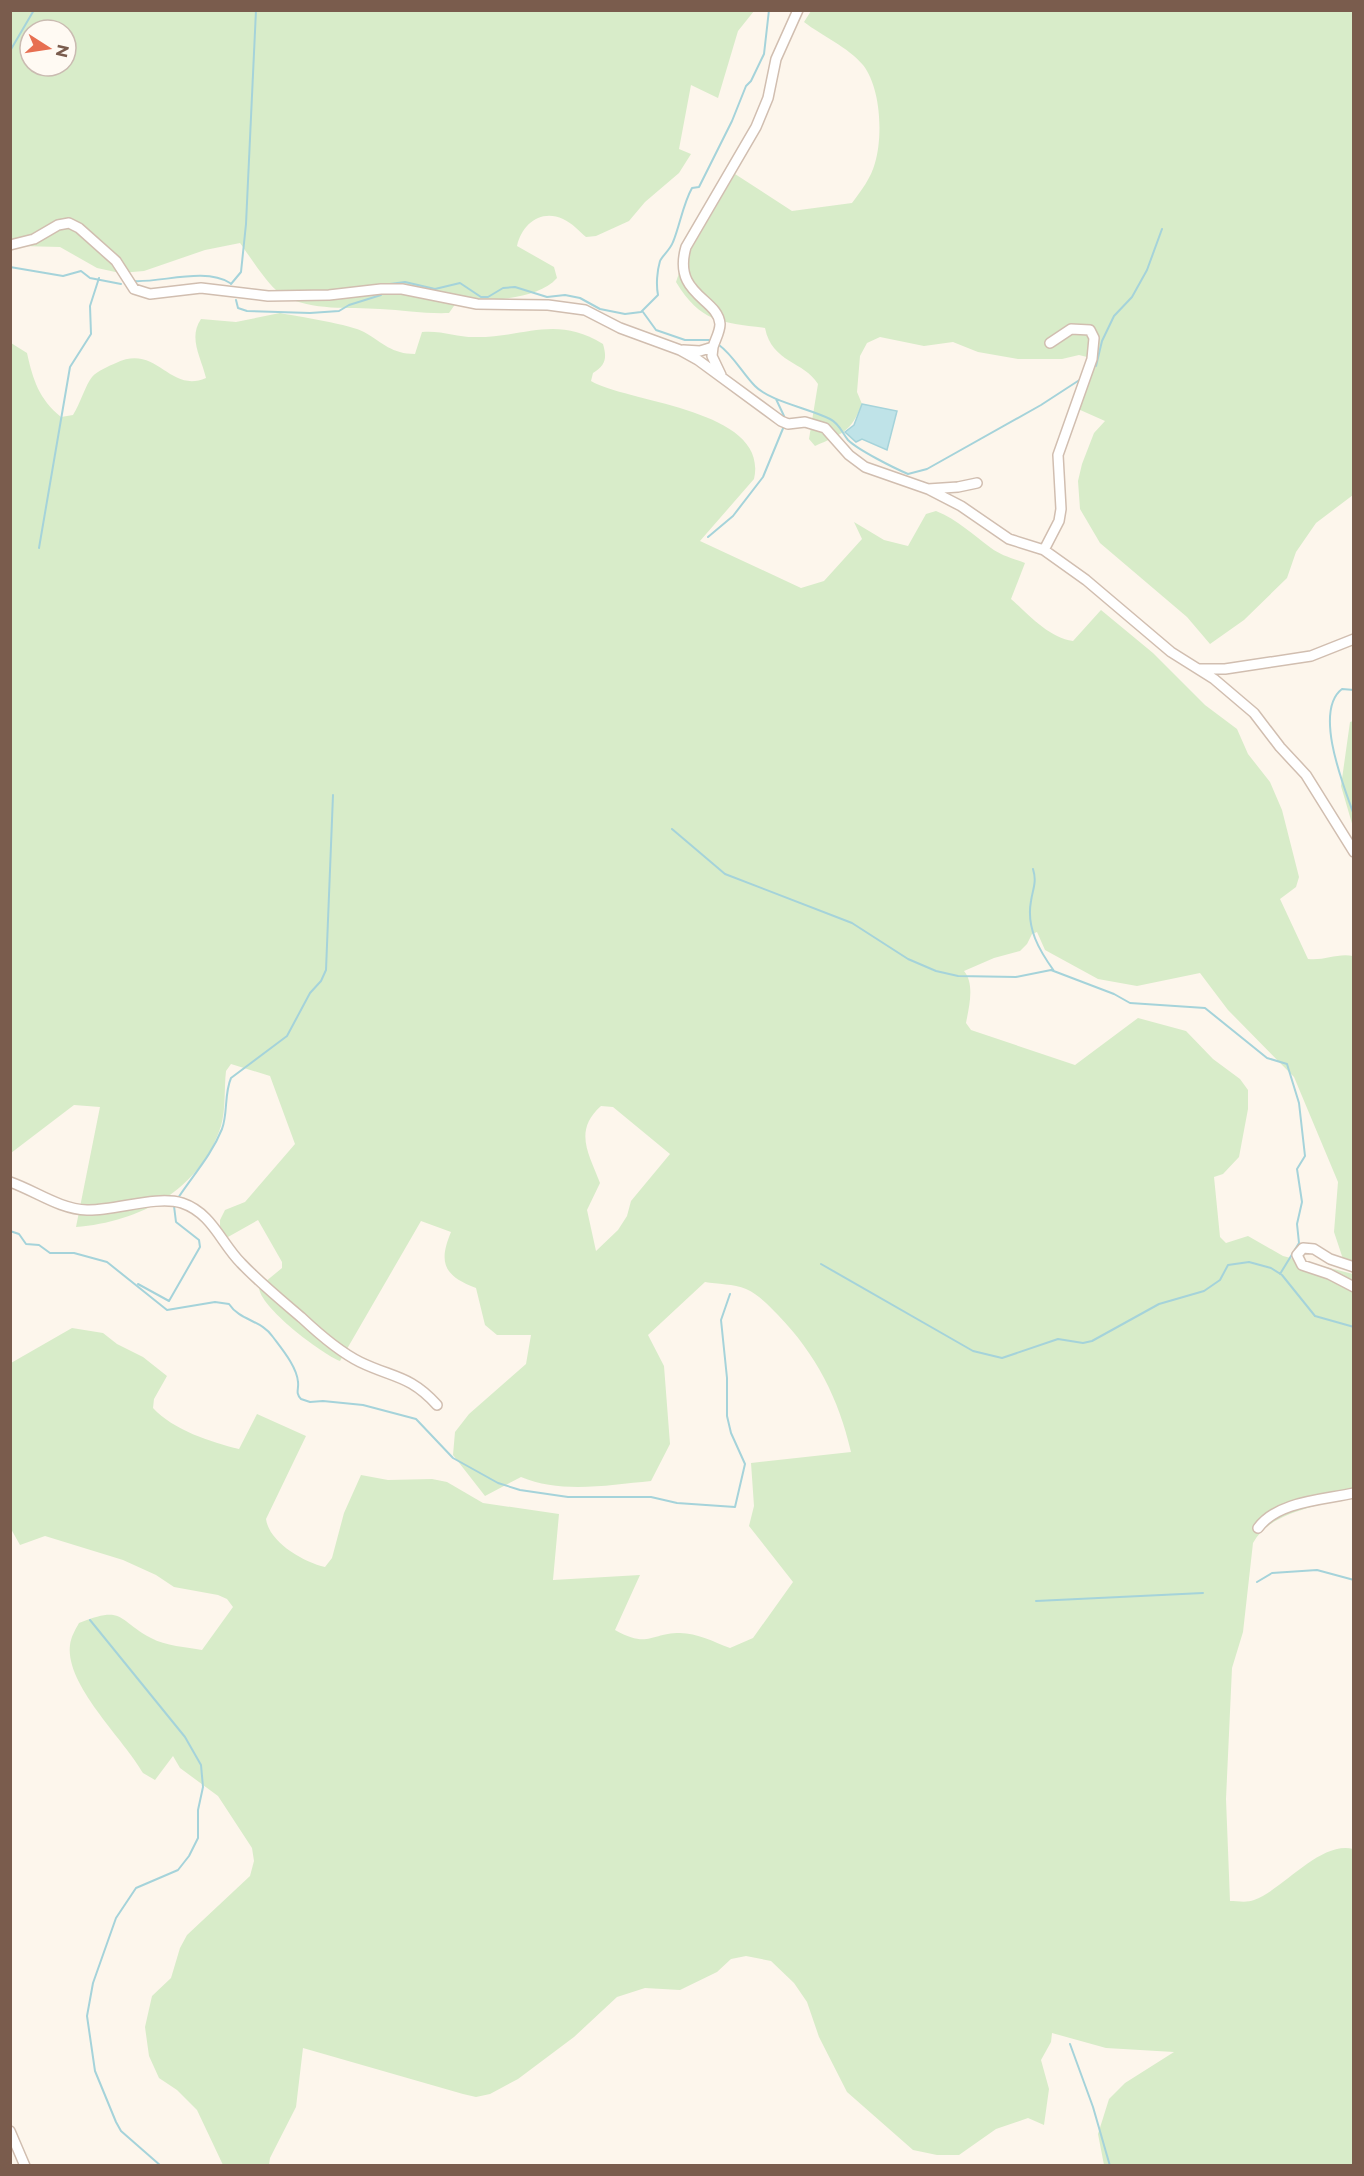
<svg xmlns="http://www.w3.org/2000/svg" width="1364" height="2176" viewBox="0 0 1364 2176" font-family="Montserrat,sans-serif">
<rect width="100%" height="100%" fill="#fdf6ec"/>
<path fill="#d8ecc9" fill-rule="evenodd" d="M10 11H754L738 31 718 98 691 85 679 149 691 154 679 173 645 202 629 221 596 236 586 237C579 231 572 223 563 219 541 209 522 224 517 246L554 267 557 278C537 301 485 300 456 303L449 313C426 314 403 310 380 309 349 307 312 311 284 296 270 289 251 258 240 243L205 250 144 271 120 273 97 268 60 247 20 246 11 243ZM30 30H66V66H30Z
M811 11H1353V495L1316 523 1296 552 1287 578 1244 620 1210 644 1187 617 1100 543 1080 509 1078 481 1082 464 1094 433 1105 421 1078 409 1090 365 1087 357 1079 355 1062 359H1018L978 352 953 342 924 346 880 337 867 343 860 356 857 392 862 404C851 432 842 434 815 446L809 439 818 384C804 361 772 363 765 328 721 322 701 323 676 282L681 267 735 174 792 211 852 203C861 191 871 178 875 163 883 136 881 88 863 65 848 47 822 36 804 22Z
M280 313C296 316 353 325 364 332 383 343 392 354 415 354L422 332C442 330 459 338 477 337 526 337 556 315 603 344 607 358 606 365 593 373L591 381C628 403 770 409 754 479L700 541 801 588 824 581 862 539 854 522 884 540 908 546 926 514 936 511C958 520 972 534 991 548 1000 555 1014 559 1025 563L1011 599C1028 614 1049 638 1073 641L1101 610 1153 653 1205 705 1237 729 1248 754 1270 782 1282 810 1299 877 1296 887 1280 899 1308 959C1324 961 1337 953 1353 956V1496C1321 1506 1270 1511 1253 1543L1243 1632 1232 1668 1226 1799 1230 1901C1237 1901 1247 1903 1254 1900 1284 1889 1320 1841 1353 1849V2165H1104L1098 2134 1109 2099 1125 2083 1174 2052 1106 2048 1052 2033 1051 2042 1041 2060 1049 2089 1044 2125 1028 2118 996 2129 959 2155H937L913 2150 847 2092 819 2037 807 2002 794 1983 771 1961 746 1956 731 1959 717 1972 680 1990 645 1988 617 1997 574 2037 518 2079 490 2094 476 2097 463 2094 303 2048 296 2107 270 2158 269 2165H223L197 2110 177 2090 159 2078 149 2056 145 2027 152 1996 171 1978 180 1948 187 1935 250 1876 254 1861 252 1848 218 1796 180 1768 173 1756 155 1780 143 1773C124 1739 65 1685 70 1645 71 1637 75 1630 79 1623 124 1605 116 1619 151 1638 165 1646 187 1647 202 1650L233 1607 227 1599 218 1595 174 1587 156 1575 123 1560 45 1536 20 1545 11 1529V1363L72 1328 103 1333 117 1344 143 1357 167 1376 154 1399 153 1408C173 1430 211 1442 239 1449L257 1414 306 1436 266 1519C269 1542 303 1562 325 1567L332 1558 344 1513 361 1475 388 1480 432 1479 447 1482 483 1503 559 1514 553 1580 640 1575 615 1630C649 1649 650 1633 680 1633 697 1633 714 1642 730 1648L753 1638 793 1582 749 1526 754 1506 751 1463 851 1452C839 1399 816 1354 778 1315 769 1306 758 1294 746 1289 734 1284 717 1284 705 1282L648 1335 664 1366 670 1444 651 1481C609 1485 561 1494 521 1477L485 1496 453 1455 455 1432 469 1414 526 1364 531 1335H497L485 1325 476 1288C444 1276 438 1263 451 1232L421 1221 340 1361C322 1354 259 1307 259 1287L282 1268V1262L258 1220 228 1237 220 1229V1220L225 1210 245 1202 295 1144 270 1076 231 1064 226 1071C224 1088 226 1109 221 1126 200 1190 140 1222 76 1227L100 1107 74 1105 11 1153V343L27 353C33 380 39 399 61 417L73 415C80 404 86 384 92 377 97 371 109 366 116 363 157 343 169 394 206 378 201 357 188 338 201 319L236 322ZM1037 932 1045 950 1098 979 1137 986 1200 973 1228 1010 1294 1077 1338 1182 1334 1232 1345 1265 1353 1274 1283 1256 1248 1236 1226 1243 1220 1237 1214 1177 1223 1174 1239 1157 1248 1109V1090L1240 1079 1213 1059 1186 1031 1138 1018 1075 1065 971 1030 966 1023C969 1007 975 984 964 971L994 958 1020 951 1027 944 1032 934ZM601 1106 613 1107 670 1154 631 1201 627 1216 618 1230 596 1251 587 1210 600 1183C589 1154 573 1131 601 1106Z
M1353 721H1354L1353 827 1341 786 1350 722Z"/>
<path fill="#bfe3e8" stroke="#a5d3da" stroke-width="1.5" d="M862 404 897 411 887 450 862 439 856 442 845 432 854 425Z"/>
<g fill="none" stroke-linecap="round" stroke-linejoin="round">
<path stroke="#a5d3da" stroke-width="2" d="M10 51 34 10
M10 267 63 276 81 271 90 278 121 284
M133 281C161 283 205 267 230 283
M231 284 241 272 246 224 256 10
M390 284 405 282 435 289 460 283 481 297H488L503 288 515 287 547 297 565 295 580 298 600 309 625 314 641 312 658 295C656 285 657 271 660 261 662 256 670 250 673 242 680 225 683 204 692 188L699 187 732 121 746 86 751 81 764 54 769 10
M236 300 238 308 247 311 310 313 339 311 349 305 381 295
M643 312 656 330 685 340H709
M719 345C733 355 743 374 755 386 769 401 811 409 830 419 840 424 842 433 848 440 858 450 894 468 908 474L927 469 1041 405 1081 379
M1096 366 1102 341 1114 316 1132 297 1147 270 1162 229
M776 399 784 416
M708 537 733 516 763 477 784 426
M39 548 70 367 91 334 90 306 99 278
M1354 690 1342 689C1313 711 1344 787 1354 815
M672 829 725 874 852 923 908 959 936 971 958 976 1016 977 1051 970 1114 994 1130 1003 1205 1008 1267 1058 1287 1064 1299 1103 1305 1156 1297 1169 1302 1202 1297 1224 1299 1243 1280 1274
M1033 869C1037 882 1033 888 1031 901 1026 928 1039 950 1054 971
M178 1198C193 1175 211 1156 222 1129 228 1113 224 1094 231 1078L287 1036 310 993 321 981 326 970 333 795
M10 1231 19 1234 26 1244 39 1245 50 1253H74L107 1262 167 1310 215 1302 229 1304C240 1321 262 1320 273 1337 282 1349 297 1367 298 1382 299 1389 295 1393 301 1399L310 1402 323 1401 363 1405 416 1419 453 1458 498 1483 520 1490 568 1497H651L677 1503 735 1507 745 1464 731 1433 727 1416V1378L721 1320 730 1294
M821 1264 973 1351 1002 1358 1058 1339 1083 1343 1092 1341 1159 1304 1204 1291 1220 1280 1228 1265 1249 1262 1271 1268 1282 1275 1315 1316 1354 1327
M138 1284 169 1301 200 1247 199 1240 176 1222 174 1206
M1257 1582 1272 1573 1317 1570 1354 1580
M1036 1601 1203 1593
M90 1620 185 1737 201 1765 203 1787 198 1810V1838L189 1856 178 1870 136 1888 116 1918 93 1983 87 2016 95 2071 116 2122 121 2131 161 2166
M1070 2044 1093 2107 1110 2166"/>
<g stroke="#d1beb0" stroke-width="12">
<path id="minor" d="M10 245 34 239 58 225 69 223 79 228 116 261 134 289 150 294 201 288 268 296 329 295 381 289H402L477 304 548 305 585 310 620 328 680 350 698 360 781 421 788 424 805 422 825 428 849 455 865 467 928 489 961 506 1009 539 1044 550 1086 580 1171 652 1214 679 1254 713 1280 747 1306 775 1354 852
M713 347 712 356 721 375
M683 350 700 351 713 347C715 340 720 332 720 324 718 298 672 295 686 247L756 127 768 98 776 59 798 10
M928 489 958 487 977 483
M1044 550 1059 521 1061 509 1058 455 1092 359 1094 338 1090 330 1071 329 1050 343
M1200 669H1225L1311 656 1354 639
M10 1182C36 1191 59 1209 87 1210 115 1211 156 1195 182 1203 212 1213 221 1243 241 1263 260 1283 281 1300 302 1318 319 1334 338 1351 360 1362 393 1378 410 1375 437 1405
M1354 1267 1330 1259 1314 1249 1303 1248 1297 1255 1302 1265 1329 1274 1354 1287
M1258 1528C1278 1501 1323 1500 1354 1493
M10 2131 25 2166"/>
</g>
<use href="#minor" stroke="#fff" stroke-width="9"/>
</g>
<rect width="1364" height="2176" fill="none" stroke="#7a5c4d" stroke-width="24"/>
<g transform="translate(48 48) rotate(102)"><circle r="28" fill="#fffaf3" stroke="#cabbb1" stroke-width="1.5"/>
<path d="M0-4.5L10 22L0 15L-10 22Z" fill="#e76f51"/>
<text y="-9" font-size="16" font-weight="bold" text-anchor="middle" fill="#7a5c4d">N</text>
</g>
</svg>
